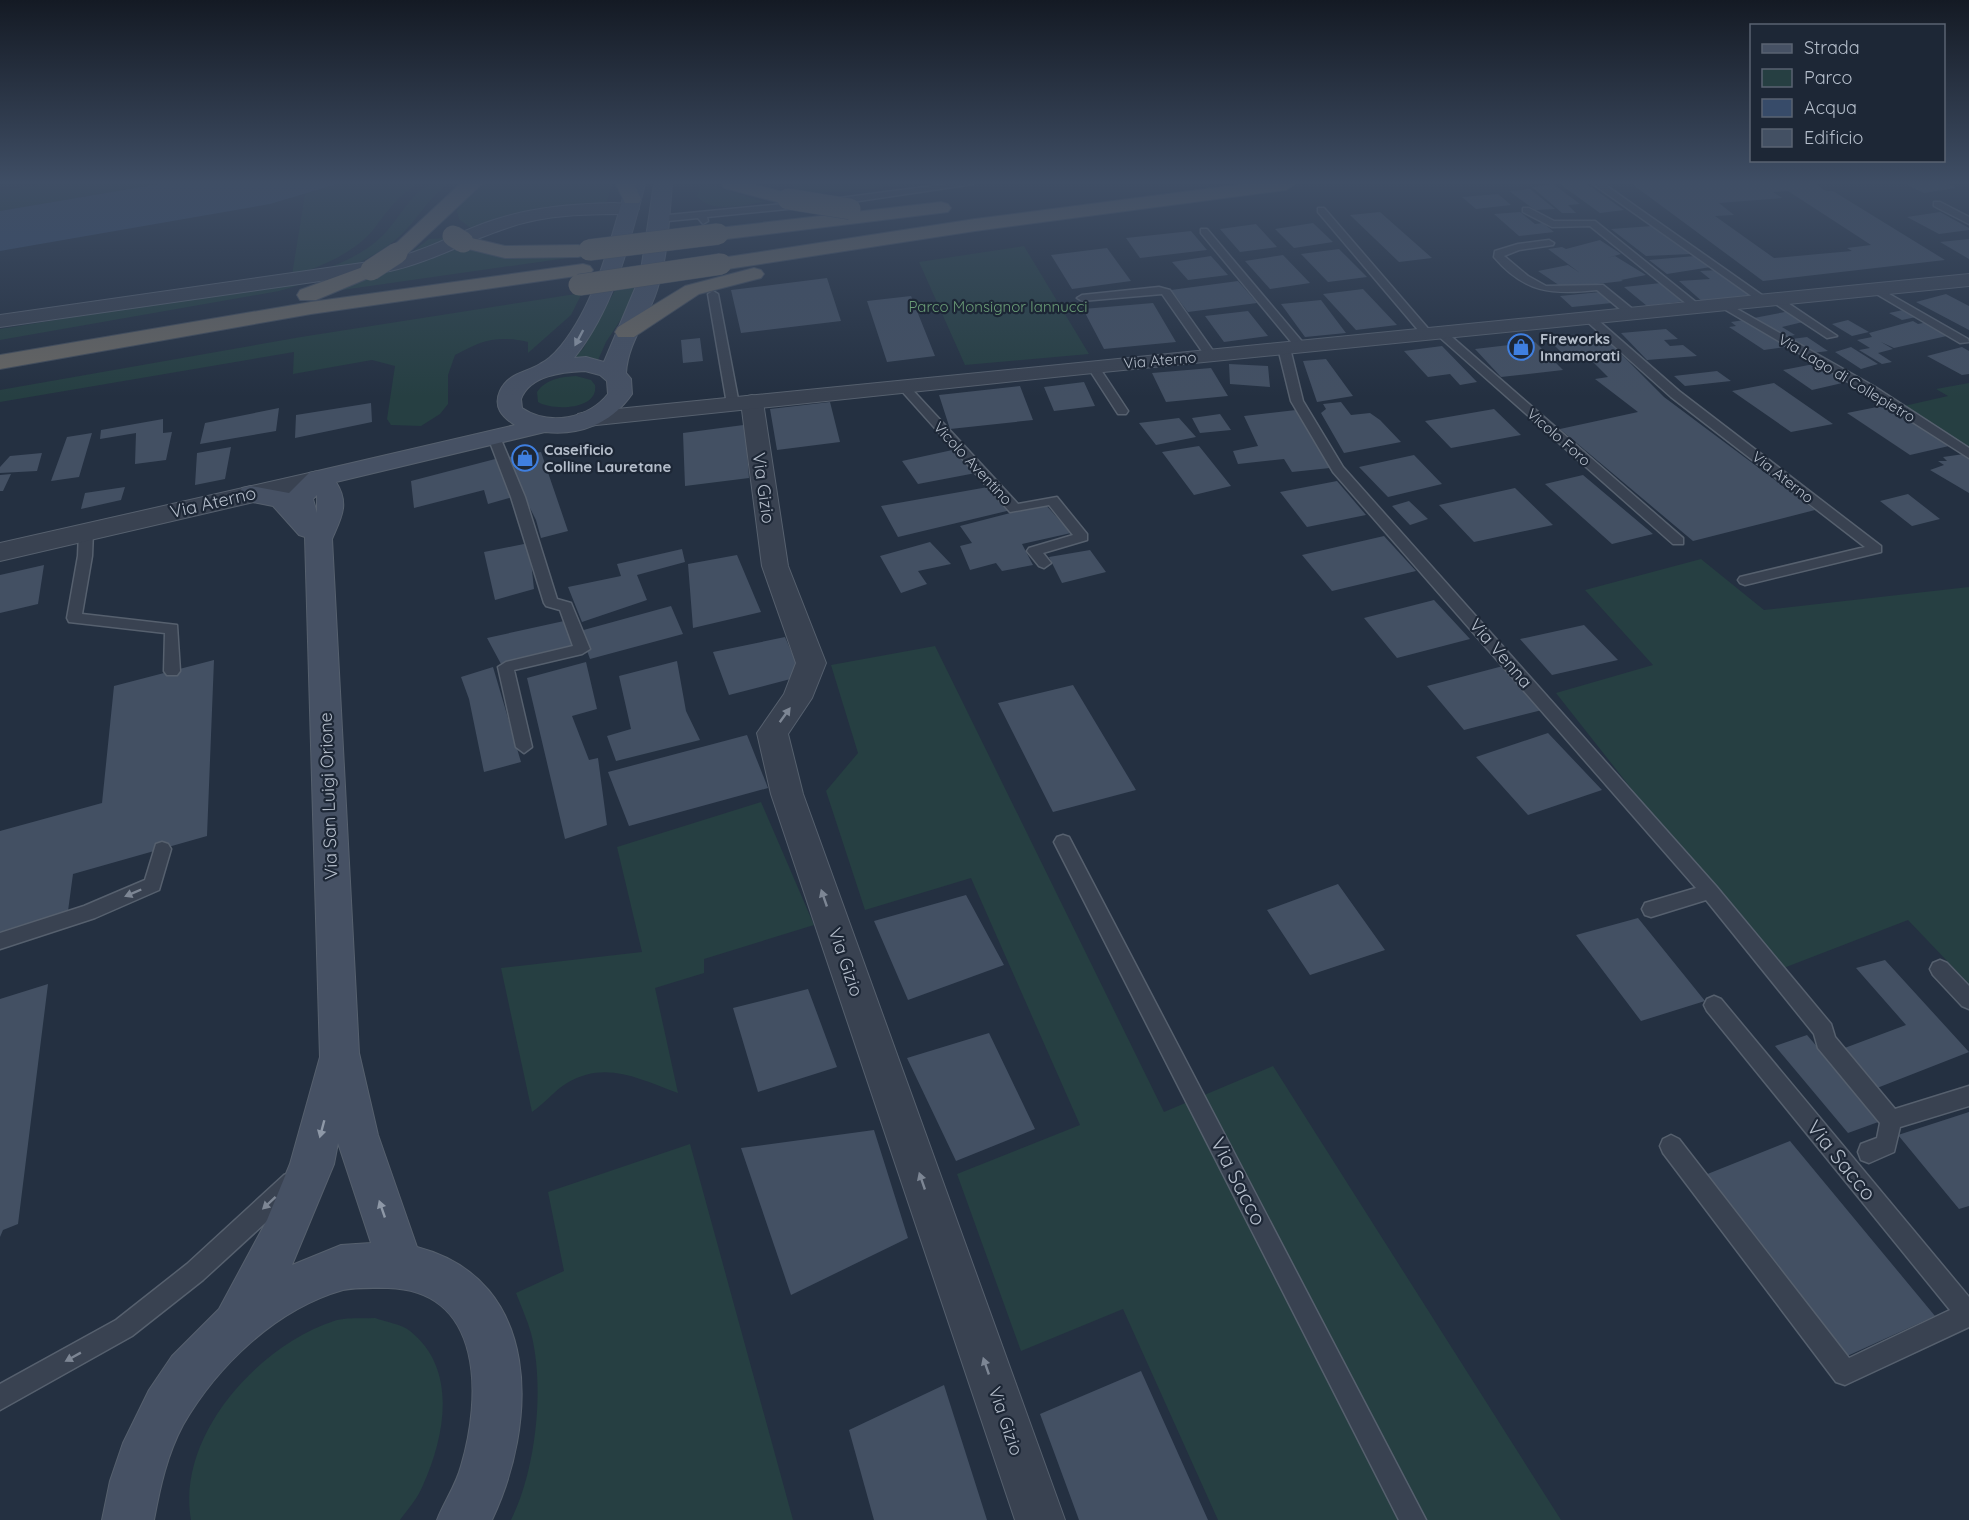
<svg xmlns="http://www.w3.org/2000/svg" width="1969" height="1520" viewBox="0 0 1969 1520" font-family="Quicksand,sans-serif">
<rect width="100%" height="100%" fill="#243041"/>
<path fill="#263f42" d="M41 184H159L0 211V191Z
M337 184H417C395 199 389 209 373 230 355 252 318 269 292 275L305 194Z
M430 184H448C428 198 418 219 401 235 369 265 320 279 279 291L0 340V329L284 283C320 271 361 260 387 231 402 214 410 195 430 184Z
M484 184H612L605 207 473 230 459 219 457 211 467 195Z
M702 184H707L765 202C746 204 712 215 697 196Z
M793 184H921L797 195Z
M448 238 459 243 588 255 335 291 400 261 429 239Z
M1024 246 1089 354 965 365 919 262Z
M636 281 631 304 606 342 598 360 572 359 583 349 619 283Z
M582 293 571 315 528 353V342C497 335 482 340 455 355L448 375V404L440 414 421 426 391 425 387 419 395 366 372 360 293 374 294 352 0 402V390L301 337Z
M576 376 591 380 595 385C599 410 553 411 538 402L537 392C546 379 561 377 576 376Z
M1969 383V447L1904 406 1948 396 1936 389Z
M1701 559 1764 610 1969 587V984L1908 920 1781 969 1678 848 1556 693 1653 665 1585 590Z
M935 646 1164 1112 1273 1066 1561 1520H1218L1123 1309 1021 1351 957 1174 1080 1125 971 878 865 910 826 791 858 753 831 665Z
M761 802 814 925 704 959V973L655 988 678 1093C639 1079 606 1060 567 1083 555 1090 544 1104 532 1112L501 968 642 952 617 847Z
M690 1144 793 1520H511C536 1470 545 1387 531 1333 527 1319 521 1306 516 1293L564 1271 548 1192Z
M375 1318C386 1322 401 1324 410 1331 458 1369 445 1436 423 1485 418 1498 408 1509 400 1520H191C176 1436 258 1346 334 1321 346 1317 362 1319 375 1318Z"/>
<path fill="#374b69" d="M159 184H337L270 204 0 251V211Z"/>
<path fill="#435063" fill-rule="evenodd" d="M1553 184 1580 204 1568 205 1576 213H1562L1532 187Z
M1560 184H1587L1624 210 1600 213Z
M1632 184H1815L1826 191H1833L1945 260 1763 281ZM1788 191 1868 243 1871 245 1847 248 1852 251 1774 258 1715 216 1734 215 1719 203 1782 198 1773 192Z
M1905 184H1948L1956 188 1924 193Z
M1530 189 1555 209 1535 210 1509 191Z
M1498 194 1511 205 1476 209 1462 197Z
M1380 212 1432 258 1399 262 1350 215Z
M1520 212 1535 224 1543 223 1554 232 1519 236 1494 214Z
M1940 212 1969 228V230L1939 234 1907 217Z
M1313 223 1333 242 1294 248 1275 229Z
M1256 224 1277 247 1240 252 1220 229Z
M1652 226 1691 254 1646 256 1611 229Z
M1191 231 1207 250 1140 258 1126 238Z
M1969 239V259L1940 242Z
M1600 240 1621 254 1607 258 1615 256 1646 275 1621 280 1623 281 1563 288 1538 271 1568 265 1580 273 1548 249 1562 247 1566 249Z
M1107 248 1131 281 1072 289 1051 255Z
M1339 249 1367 277 1328 282 1301 254Z
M1283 255 1310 283 1270 289 1245 261Z
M1211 256 1228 275 1188 280 1172 262Z
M1695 256 1711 267 1667 274 1649 260Z
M1718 270 1754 299 1704 303 1679 281 1710 279 1700 271Z
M827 278 841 321 741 333 731 290Z
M1238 281 1257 303 1188 312 1171 290Z
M1661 283 1685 301 1647 306 1624 287Z
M1363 289 1397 325 1356 330 1323 294Z
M1600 292 1612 303 1572 307 1560 296Z
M1946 294 1969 306V330L1916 302Z
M911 296 935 356 887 362 867 301Z
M1321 300 1346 333 1305 337 1281 304Z
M1153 303 1176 342 1104 349 1083 309Z
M1903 310 1916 317 1902 320 1889 313Z
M1248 311 1268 336 1224 342 1205 316Z
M1790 311 1807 321 1782 327 1795 335 1781 338 1754 318Z
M1751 319 1792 346 1764 350 1729 327 1736 326 1731 322Z
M1848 320 1869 332 1852 336 1832 324Z
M1913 321 1918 324 1928 322 1951 335 1894 348 1881 342 1893 349 1878 353 1892 362 1882 364 1859 350 1870 348 1857 340 1872 337 1869 333Z
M1666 329 1678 339 1664 340 1670 346 1683 345 1697 356 1647 360 1621 333Z
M1602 335 1664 397 1815 510 1693 541 1560 429 1638 412 1595 379 1608 377 1592 361 1571 362 1550 341Z
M1807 337 1828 351 1813 353 1792 339Z
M700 338 703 361 683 363 681 340Z
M1535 342 1563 370 1501 377 1475 349Z
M1442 346 1477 382 1460 385 1450 374 1428 377 1404 351Z
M1851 347 1878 364 1861 369 1835 352Z
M1962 347 1969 351V374L1962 375 1927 356Z
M1326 359 1353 396 1317 402 1303 361Z
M1819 363 1851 381 1812 390 1783 370Z
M1229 364 1268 366 1270 387 1230 384Z
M1211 368 1228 396 1166 402 1152 373Z
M1717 371 1731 381 1685 386 1674 376Z
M1084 382 1095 406 1054 411 1044 387Z
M1774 383 1833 424 1791 432 1732 391Z
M1020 386 1033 420 950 429 939 395Z
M830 402 840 442 777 450 770 409Z
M1341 402 1351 415 1370 413 1380 420 1401 442 1344 453 1321 413 1326 409 1323 404Z
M371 403 372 422 295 438 296 415Z
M1887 405 1949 446 1910 455 1847 413Z
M279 408 276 431 200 444 205 423Z
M1494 409 1521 435 1451 448 1425 421Z
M1296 410 1330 468 1292 472 1284 459 1238 464 1233 451 1258 446 1244 416Z
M1220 414 1231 430 1200 433 1192 418Z
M1179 418 1196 437 1156 445 1139 423Z
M163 419V433L172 432 166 460 135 464 136 433 100 439 101 430Z
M751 424 754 451H747L749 478 685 486 683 433Z
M92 433 79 477 51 481 67 437Z
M1199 446 1231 486 1194 495 1162 452Z
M231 447 225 479 195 485 197 453Z
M957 449 981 472 918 484 902 461Z
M541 452 568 531 541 538 536 520 524 496 509 457Z
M42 453 37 471 0 473V467L10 456Z
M1964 454 1969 458V493L1930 470 1944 465 1938 461H1947L1943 457Z
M1414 455 1442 484 1388 497 1359 467Z
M499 458 513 497 488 504 484 490 414 508 411 481Z
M11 474 3 491H0V475Z
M1583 475 1653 534 1612 544 1545 484Z
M1337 481 1366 515 1307 527 1280 492Z
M125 487 121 500 81 509 85 493Z
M988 487 1011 510 898 537 881 506Z
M1515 488 1553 525 1474 542 1439 505Z
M1908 494 1940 519 1912 526 1880 501Z
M1409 501 1428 519 1410 525 1392 506Z
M1045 504 1071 533 1022 544 1033 565 1002 571 996 563 970 570 960 546 972 543 960 526Z
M1384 536 1416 571 1332 591 1302 555Z
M930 542 951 564 918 571 927 584 901 593 880 556Z
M529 543 534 589 495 600 484 552Z
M682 549 685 562 637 575 647 600 582 622 568 587 621 576 617 564Z
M1090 550 1106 572 1062 583 1049 557Z
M737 555 761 612 693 628 688 564Z
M44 565 38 604 0 613V575Z
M1434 600 1470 639 1397 658 1364 618Z
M671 606 683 634 590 659 580 631Z
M564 621 576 646 501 664 487 638Z
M1584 625 1618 660 1552 675 1520 639Z
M785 637 802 676 729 695 713 652Z
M214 660 207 836 73 874 68 911 0 932V831L102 803 114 686Z
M677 661 686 711 700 740 616 761 607 736 631 729 619 676Z
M586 662 597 709 572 716 589 760 598 758 607 825 565 839 527 678Z
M1503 666 1542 710 1464 730 1427 686Z
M493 667 521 762 484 772 469 699 461 677Z
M1073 685 1136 790 1053 812 998 703Z
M1548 733 1602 790 1528 815 1476 757Z
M747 735 768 788 629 826 608 772Z
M1338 884 1385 950 1310 975 1267 910Z
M966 895 1004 965 908 1000 874 921Z
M1638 918 1705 1001 1641 1021 1576 935Z
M1885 960 1969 1052 1877 1088 1842 1049 1906 1025 1856 968Z
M48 984 18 1224 3 1230 0 1237V999Z
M808 989 837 1067 758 1092 733 1008Z
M989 1033 1035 1129 956 1161 907 1058Z
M1807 1035 1881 1121 1848 1133 1775 1046Z
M1969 1112V1206L1959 1209 1898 1135Z
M874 1130 908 1238 791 1295 741 1148Z
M1790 1141 1935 1316 1845 1357 1705 1175Z
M1141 1371 1208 1520H1079L1040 1414Z
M944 1385 987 1520H874L849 1430Z"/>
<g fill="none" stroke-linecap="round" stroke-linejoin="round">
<g stroke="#56606e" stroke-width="3">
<path id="service" d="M948 184H973L832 205 827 202 832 199Z
M1593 184H1604L1769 300 1760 302Z
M804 202 809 205 807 207 707 217 708 221 703 224 698 218 658 222 653 219 658 216Z
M1934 202H1940L1969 217V224L1934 206Z
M1318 208H1324L1432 333V337H1424L1318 212Z
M1523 208H1529L1554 221H1595L1702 307 1693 309 1590 226 1552 227 1523 212Z
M1201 229H1207L1305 345V349H1297L1201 233Z
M1549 240 1554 243 1553 245 1519 250 1504 256 1528 276 1546 286 1603 285 1635 311V315H1627L1597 290C1552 295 1525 293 1494 257L1495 251 1518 244Z
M1159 287 1170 290 1216 355 1214 357H1206L1162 294 1082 301 1077 298 1082 295Z
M1877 287 1968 339 1969 342 1960 343 1873 292 1872 290Z
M713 291 718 294 739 404 733 408 727 404 708 294Z
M1775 296 1779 297 1837 336 1827 338 1771 301V297Z
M1723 301 1875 387 1969 448V458L1867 393 1719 306 1718 304Z
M1584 315H1592L1679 391 1881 546V552L1745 585 1740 583 1738 580 1740 577 1865 547 1671 397 1584 319Z
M1437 331H1445L1683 538V544H1673L1437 335Z
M1280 346 1290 348 1303 401 1343 467 1716 886 1831 1024 1835 1037 1895 1109 1969 1086V1106L1900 1127 1894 1152 1869 1163 1861 1160 1858 1152 1861 1144 1877 1138 1880 1123 1818 1048 1814 1034 1706 900 1651 917 1645 915 1642 909 1645 903 1696 888 1333 472 1291 401 1278 348Z
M1089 364H1097L1128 411 1126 414H1118L1087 366Z
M903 382 907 384 1018 504 1057 497 1087 534V540L1043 553 1051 563 1044 568 1039 566 1027 551 1029 548 1073 535 1049 505 1010 512 899 388 897 386Z
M494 433 500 437 525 497 557 599 571 603 590 649 582 654 514 670 532 747 524 753 516 747 498 667 506 662 573 646 560 610 546 606 544 603 511 497 488 437Z
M86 527 93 531 92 556 82 614 177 625 180 671 177 675H167L164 671 165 633 69 622 67 618 78 556 79 531Z
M1063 835 1069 837 1426 1520H1399L1054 842 1057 837Z
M162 842 168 844 171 849 159 890 95 918 0 949V933L84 906 145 880 156 844Z
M1940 960 1947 963 1969 986V1009L1962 1006 1933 975 1930 969 1933 963Z
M1714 996 1721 999 1969 1297V1327L1845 1385 1836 1382 1663 1153 1660 1146 1663 1139 1671 1135 1679 1139 1849 1358 1950 1310 1707 1011 1704 1005 1707 999Z
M292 1172 300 1175 303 1183 300 1191 203 1280 132 1336 0 1410V1384L116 1320 187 1264 284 1175Z"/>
</g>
<g stroke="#56606e" stroke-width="2">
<path id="minor" d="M614 203 630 204 639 209 630 214C589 214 546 214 507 228 467 241 431 262 390 271L0 327V315L390 259C427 251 459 231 494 220 533 207 573 204 614 203Z
M752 395 760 397 763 402 788 566 826 663 812 698 788 734 803 794 1065 1520H1015L771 794 757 733 784 694 796 663 762 566 741 402 744 397Z"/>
</g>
<g stroke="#56606e" stroke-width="2">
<path id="tertiary" d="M1969 274V286L1093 373 587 426 578 424 575 419 578 414 587 412Z
M318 471 327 473 331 479 327 485 0 561V543Z"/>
</g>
<g stroke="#56606e" stroke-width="2">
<path id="secondary" d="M627 184H645C629 245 614 308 574 358L586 357 604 362 640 277 654 184H672C669 219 668 256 657 290 648 319 628 342 626 373L631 379 632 394C612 423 580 436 545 432L336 482C350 504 341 518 332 539L359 1053 378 1135 417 1247C544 1280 537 1425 492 1520H437C444 1502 456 1485 461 1466 481 1399 485 1291 388 1288 374 1288 357 1287 343 1290 276 1309 217 1366 183 1425 167 1455 160 1487 154 1520H102L110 1481 123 1443 149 1390 172 1356 219 1309 267 1220 290 1164 320 1057 305 537 299 535 273 506 242 500 238 494 242 488 251 486 289 493 309 473 515 425C502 417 493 407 500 391 508 373 525 373 540 364 547 361 556 352 561 346 597 301 611 238 627 184ZM585 371 600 375 607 381 608 394C588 419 549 426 522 408L521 399C530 375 563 372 585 371ZM317 495V513L313 499ZM338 1143 371 1243 341 1245 292 1265 334 1164Z"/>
</g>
<g stroke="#434d5b" stroke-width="2">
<path id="trunk" d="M460 184H482L404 257H390L387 253 390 249Z
M616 184H634L641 199 639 203H625Z
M722 184H752L795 195 797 199 788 205 724 188Z
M1244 184H1295L1286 190 975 231 721 270 714 268 711 264 714 260 721 258 975 219Z
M941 202 948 204 951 208 948 212 718 240 711 238 708 234 711 230 718 228Z
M463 236 505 246 578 245 585 247 588 251 585 255 578 257 505 258 456 246 453 242 456 238Z
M371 264 378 266 381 270 378 274 316 300H300L297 295 300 290Z
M583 264 590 266 593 270 590 274 311 314 0 369V355L311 302Z
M754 268 761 270 764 274 761 278 699 294 634 337H618L615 332 618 327 685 286Z"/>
</g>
<use href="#service" fill="#394251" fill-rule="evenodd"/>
<use href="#minor" fill="#394251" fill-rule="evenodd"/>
<use href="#tertiary" fill="#394251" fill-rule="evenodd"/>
<use href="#secondary" fill="#465164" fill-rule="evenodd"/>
<use href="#trunk" fill="#676663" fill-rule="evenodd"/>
<g stroke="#434d5b" stroke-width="22" stroke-linecap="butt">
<path id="trunk-bridge" d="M788 199 850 209
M453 236 463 242
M589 250 718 234
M371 270 397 253
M579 285 721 264"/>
</g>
<use href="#trunk-bridge" stroke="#676663" stroke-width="21"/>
</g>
<defs><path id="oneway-solid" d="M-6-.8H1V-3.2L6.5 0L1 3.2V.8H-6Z" transform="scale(1.5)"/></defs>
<g fill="#8e98a7">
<use href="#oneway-solid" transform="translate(579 338) rotate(118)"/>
<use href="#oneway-solid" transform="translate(322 1129) rotate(105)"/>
<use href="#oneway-solid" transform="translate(382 1209) rotate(-109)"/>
</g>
<g fill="#7d8694">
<use href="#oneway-solid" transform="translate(785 715) rotate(-54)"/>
<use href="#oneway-solid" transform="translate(133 893) rotate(157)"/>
<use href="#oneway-solid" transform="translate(824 898) rotate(-109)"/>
<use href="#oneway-solid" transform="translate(922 1181) rotate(-109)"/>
<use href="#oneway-solid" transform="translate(269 1203) rotate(137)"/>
<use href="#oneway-solid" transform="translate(73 1357) rotate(151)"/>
<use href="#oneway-solid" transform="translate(986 1366) rotate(-109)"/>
</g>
<linearGradient id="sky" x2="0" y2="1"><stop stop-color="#141a24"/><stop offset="0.46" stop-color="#3f4e65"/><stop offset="1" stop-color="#3f4e65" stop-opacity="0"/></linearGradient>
<rect width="1969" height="397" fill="url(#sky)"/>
<defs>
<g id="shop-ring" transform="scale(1.35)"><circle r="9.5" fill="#1d2736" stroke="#3f7fe0" stroke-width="1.5"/><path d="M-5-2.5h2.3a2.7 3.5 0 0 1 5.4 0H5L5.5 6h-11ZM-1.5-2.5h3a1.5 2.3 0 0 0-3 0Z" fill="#3f7fe0"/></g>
</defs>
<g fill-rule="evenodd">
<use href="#shop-ring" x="1521" y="347"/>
<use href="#shop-ring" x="525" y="458"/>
</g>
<g text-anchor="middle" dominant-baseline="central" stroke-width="4.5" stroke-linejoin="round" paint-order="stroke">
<g font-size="15" fill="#6b9d77" stroke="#1d2736">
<text x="998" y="306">Parco Monsignor Iannucci</text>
</g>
<g font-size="15" font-weight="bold" fill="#b5becb" stroke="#1d2736" text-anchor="start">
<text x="1540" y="338">Fireworks<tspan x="1540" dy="17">Innamorati</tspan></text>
<text x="544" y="449">Caseificio<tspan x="544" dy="17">Colline Lauretane</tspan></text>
</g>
<g font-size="15" fill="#b5becb" stroke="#1d2736">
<text transform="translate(1160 360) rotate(-5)">Via Aterno</text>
<text transform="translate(1847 378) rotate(31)">Via Lago di Collepietro</text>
<text transform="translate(1559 437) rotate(41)">Vicolo Foro</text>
<text transform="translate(973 463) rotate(47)">Vicolo Aventino</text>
<text transform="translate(1783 477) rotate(38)">Via Aterno</text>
</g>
<g font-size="18" fill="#b5becb" stroke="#1d2736">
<text transform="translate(764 488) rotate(82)">Via Gizio</text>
<text transform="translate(213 502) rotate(-13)">Via Aterno</text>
<text transform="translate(1501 653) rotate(49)">Via Venna</text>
<text transform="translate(328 796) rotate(-92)">Via San Luigi Orione</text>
<text transform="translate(846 962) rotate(71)">Via Gizio</text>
<text transform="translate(1006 1421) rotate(71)">Via Gizio</text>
</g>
<g font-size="21" fill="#b5becb" stroke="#1d2736">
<text transform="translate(1842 1160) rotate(51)">Via Sacco</text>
<text transform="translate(1239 1181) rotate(63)">Via Sacco</text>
</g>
</g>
<rect x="1750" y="24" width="195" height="138" fill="#1d2736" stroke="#5a6372" stroke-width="1.5"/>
<rect x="1762" y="44" width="30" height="9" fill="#465164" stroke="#5a6372" stroke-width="1.5"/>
<text x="1804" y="54" font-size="18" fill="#b5becb">Strada</text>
<rect x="1762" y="69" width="30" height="18" fill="#263f42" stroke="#5a6372" stroke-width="1.5"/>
<text x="1804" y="84" font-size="18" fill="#b5becb">Parco</text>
<rect x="1762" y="99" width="30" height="18" fill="#374b69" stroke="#5a6372" stroke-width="1.5"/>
<text x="1804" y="114" font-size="18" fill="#b5becb">Acqua</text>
<rect x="1762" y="129" width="30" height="18" fill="#435063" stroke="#5a6372" stroke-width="1.5"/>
<text x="1804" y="144" font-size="18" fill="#b5becb">Edificio</text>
</svg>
